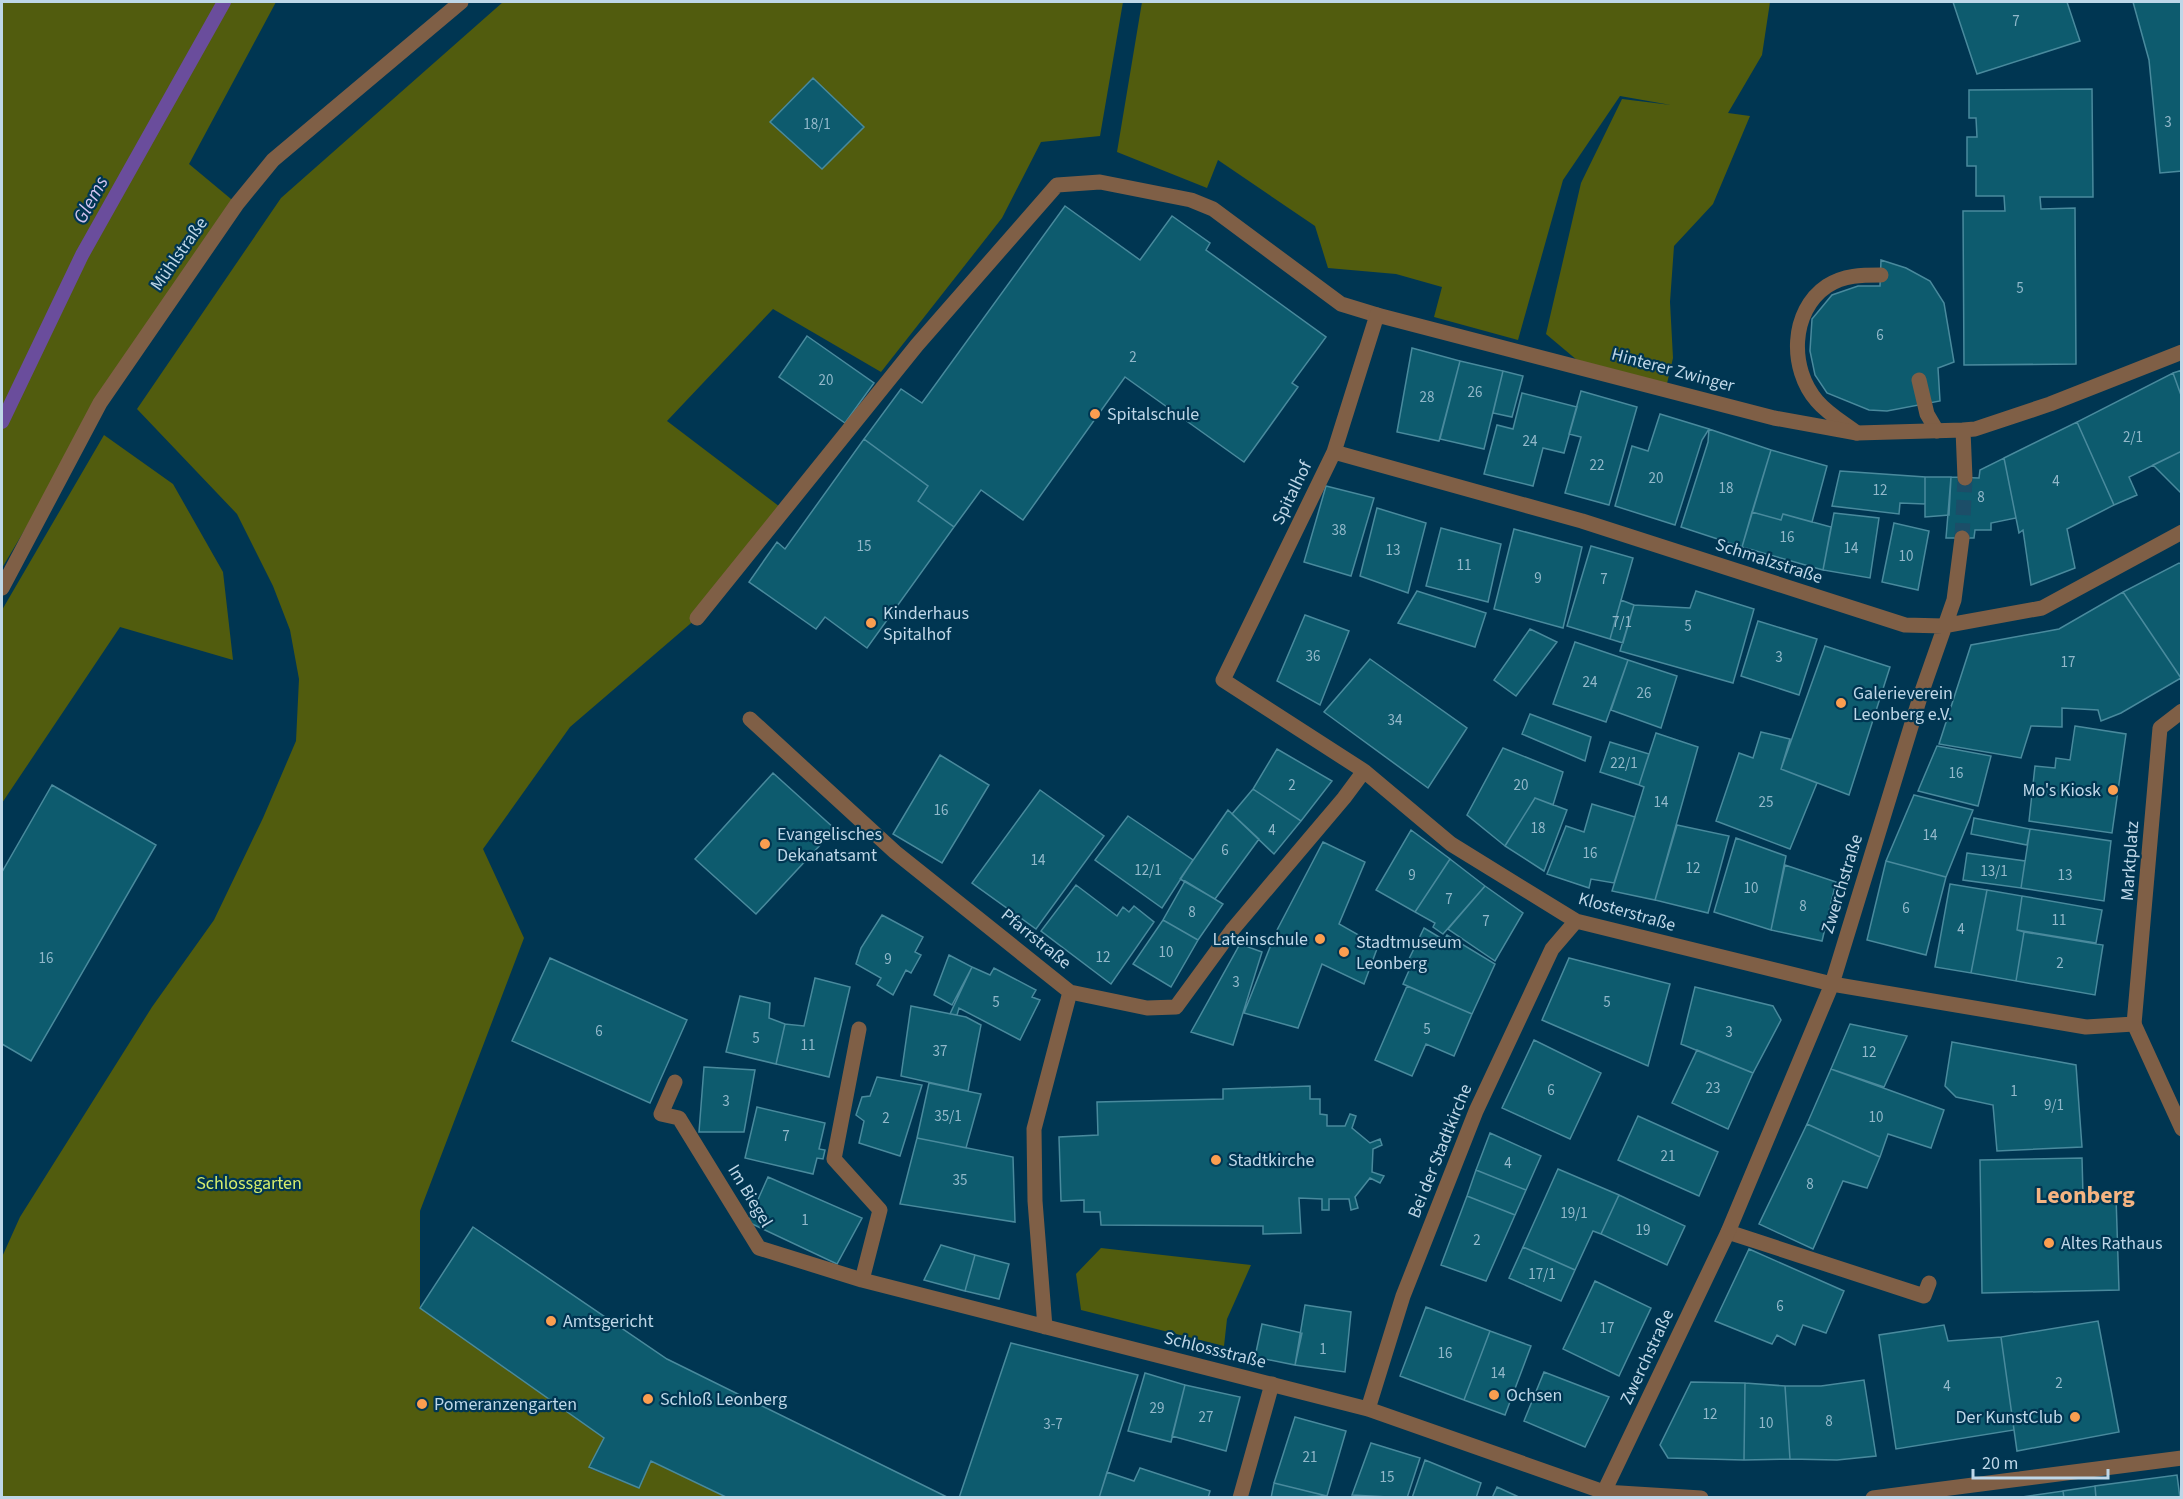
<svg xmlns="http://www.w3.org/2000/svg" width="2183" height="1499" viewBox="0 0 2183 1499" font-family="'Source Sans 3',sans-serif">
<rect width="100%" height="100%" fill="#003652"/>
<path fill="#515c0e" d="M2 2H276L189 164 237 204 100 403 2 568Z
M503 2H1123L1100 136 1041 142 1002 218 881 372 773 309 667 421 784 510 697 618 570 727 483 849 524 938 420 1211V1308L604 1438 589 1468 638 1488 651 1461 728 1497 2 1498V1257L20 1217 152 1007 214 920 263 818 296 741 299 679 290 630 273 586 237 514 137 409 281 198Z
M1142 2H1770L1762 55 1728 113 1750 116 1713 204 1674 246 1670 302 1673 358 1665 392 1584 366 1546 334 1581 183 1622 99 1671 105 1620 96 1563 180 1518 340 1434 317 1442 287 1396 274 1328 268 1315 226 1218 160 1207 188 1117 152Z
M104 435 173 484 223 572 233 660 120 627 2 803V610Z
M1101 1248 1251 1265 1227 1319 1224 1346 1081 1310 1076 1274Z"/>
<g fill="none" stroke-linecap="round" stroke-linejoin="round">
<path stroke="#6a4d9c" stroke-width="14" d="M2 422 82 255 224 2"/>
</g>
<path fill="#0d5b6e" stroke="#498a9d" stroke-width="1.5" d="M1953 2H2067L2080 41 1977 74Z
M2133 2H2182V171L2160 173 2149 60Z
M813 78 864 127 822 169 770 122Z
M2092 89 2093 197H2040L2041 209 2075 208 2076 364 1964 365 1963 211H2005L2004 196H1976V166H1967V137H1977L1976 118H1969V90Z
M1065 206 1140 260 1172 216 1210 243 1206 250 1326 337 1292 383 1298 387 1244 462 1125 377 1023 520 981 490 954 527 918 501 928 486 864 439 901 389 922 403Z
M1881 260 1906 268 1930 281 1944 303 1954 362 1938 368 1940 401 1887 411 1869 410 1827 393 1815 375 1810 351 1812 319 1832 295 1858 286H1880Z
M807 336 874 383 845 423 779 377Z
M1412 348 1460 361 1439 441 1397 432Z
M1460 361 1503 371 1484 449 1440 439Z
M2182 370V398L2173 373Z
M1503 371 1523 376 1512 417 1493 413Z
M2173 373 2182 398V451L2129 477 2137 495 2114 505 2077 422Z
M1581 391 1637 407 1609 505 1565 493 1581 437 1569 434Z
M1522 393 1577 407 1564 453 1543 448 1533 486 1484 474 1497 425 1513 429Z
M1660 414 1709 429 1702 440 1675 525 1615 506 1632 446 1648 451Z
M2077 422 2114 505 2067 529 2075 568 2031 585 2023 530 2019 533 2004 458Z
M1709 429 1771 450 1742 547 1681 527 1708 442Z
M864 439 928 486 918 501 954 527 867 648 825 617 816 629 749 582 777 542 785 549Z
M1771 450 1827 466 1812 522 1783 514 1781 520 1752 512Z
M2182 451V494L2153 465Z
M2004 458 2016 518 1991 523V530H1975L1974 538H1946L1951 477 1979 478 1980 470Z
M1840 471 1925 477V504L1900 503 1899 514 1832 506Z
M1925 477H1951L1949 515 1925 517Z
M1326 486 1374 498 1351 576 1304 562Z
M1377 508 1426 523 1408 593 1360 576Z
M1752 512 1781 520 1783 514 1831 527 1823 570 1742 547Z
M1834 513 1879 518 1870 578 1823 570Z
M1894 523 1929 531 1918 590 1882 582Z
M1441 528 1501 544 1488 602 1426 586Z
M1514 529 1582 547 1563 628 1494 609Z
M1591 546 1633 558 1610 639 1567 626Z
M2179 563 2182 565 2181 678 2123 592Z
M1417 591 1486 613 1475 647 1398 623Z
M1696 591 1754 609 1733 683 1620 651 1634 605 1690 608Z
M2123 592 2181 678 2121 713 2101 721 2098 710 2062 708V727L2031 726 2021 758 1939 744 1971 645 2059 629Z
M1621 600 1634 605 1623 643 1610 639Z
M1305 615 1349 631 1320 705 1277 681Z
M1758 621 1817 639 1799 695 1741 676Z
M1530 629 1557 642 1516 696 1494 680Z
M1575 642 1628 660 1606 722 1553 704Z
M1825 646 1890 667 1849 795 1781 769Z
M1370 659 1467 728 1428 788 1324 712Z
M1628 660 1677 676 1661 728 1611 710Z
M1530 714 1591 737 1585 761 1522 734Z
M2075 726 2126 734 2112 833 2029 821 2035 766 2055 768 2056 758 2070 760Z
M1761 732 1790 739 1781 769 1817 783 1790 849 1716 821 1739 753 1753 758Z
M1656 733 1698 747 1655 900 1612 891 1644 787 1639 785Z
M1610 742 1649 754 1639 785 1600 772Z
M1937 746 1991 756 1978 806 1918 791Z
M1503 748 1563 772 1553 805 1535 798 1505 846 1467 815Z
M1277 749 1332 781 1301 821 1253 789Z
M940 755 989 785 942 863 893 834Z
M773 773 835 829 756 914 695 859Z
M52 785 156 845 31 1061 2 1044V872Z
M1253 789 1301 821 1274 854 1232 814Z
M1040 790 1104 836 1036 929 972 883Z
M1914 795 1973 810 1946 877 1886 861Z
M1535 798 1567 810 1544 871 1505 846Z
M1592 804 1635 817 1614 883 1591 879 1589 888 1547 874 1566 826 1584 832Z
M1228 810 1259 839 1215 899 1180 879Z
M1128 816 1193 860 1162 908 1095 860Z
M1974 818 2030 829 2027 845 1971 834Z
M1677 825 1729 836 1708 913 1655 900Z
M2030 829 2111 841 2104 901 2021 888Z
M1411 830 1450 859 1415 912 1376 890Z
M1736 838 1786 856 1771 930 1714 912Z
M1323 842 1365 862 1339 924 1378 946 1364 984 1322 964 1298 1028 1244 1013 1276 932Z
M1967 853 2025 861 2021 888 1963 880Z
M1450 859 1485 886 1443 934 1433 927 1435 923 1415 912Z
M1886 861 1946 877 1926 955 1867 940Z
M1785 865 1836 882 1822 941 1771 930Z
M1185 881 1223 904 1198 940 1163 920Z
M1950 884 1987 890 1971 973 1935 967Z
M1076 885 1117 916 1123 907 1129 912 1134 906 1154 922 1111 984 1041 931Z
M1485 886 1523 913 1495 961 1448 929Z
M1987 890 2022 896 2017 930 2024 932 2016 981 1971 973Z
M2022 896 2102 910 2096 943 2017 930Z
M882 915 923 937 915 952 921 955 911 973 906 970 893 995 877 985 881 978 856 964 861 948Z
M1163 920 1198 940 1171 987 1133 964Z
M1424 928 1444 940 1447 935 1495 964 1472 1014 1403 984 1411 966 1407 963Z
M2024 932 2103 945 2095 995 2016 981Z
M1240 944 1262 952 1233 1045 1191 1032Z
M949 955 972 967 952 1005 934 995Z
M550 958 687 1020 650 1103 512 1041Z
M1569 958 1670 984 1648 1066 1542 1020Z
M972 967 990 975 994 968 1036 990 1032 997 1040 1000 1020 1040 959 1008 957 1015 950 1014Z
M815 978 850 987 829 1077 776 1064 785 1024 804 1026Z
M1407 986 1472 1014 1454 1056 1426 1044 1412 1076 1375 1060Z
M1695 987 1773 1006 1781 1020 1753 1073 1681 1044Z
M740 996 770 1003 769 1018 785 1024 776 1064 726 1052Z
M911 1006 966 1017 981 1025 968 1091 901 1076Z
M1850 1024 1907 1036 1884 1087 1831 1069Z
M1534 1040 1601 1073 1570 1139 1502 1108Z
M1952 1042 2076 1065 2082 1147 1997 1151 1993 1105 1956 1097 1945 1086Z
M1697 1050 1753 1073 1728 1129 1672 1103Z
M704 1067 755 1070 744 1132H699Z
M1831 1069 1944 1110 1931 1148 1888 1134 1880 1157 1807 1124Z
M877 1077 922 1085 900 1156 859 1143 864 1121 856 1115 862 1097 870 1096Z
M929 1083 981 1094 966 1148 917 1138Z
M1310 1086V1099H1320V1114L1327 1115V1126H1345L1350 1114 1356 1116 1352 1128 1370 1143 1380 1139 1382 1145 1373 1149 1372 1172 1384 1176 1380 1183 1370 1178 1355 1197 1358 1208 1351 1210 1349 1199H1329V1210H1322V1199L1299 1198 1301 1233 1263 1234V1226L1101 1225 1100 1212H1084V1200L1061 1201 1059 1137 1098 1135 1097 1102 1223 1099V1089Z
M757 1107 825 1123 819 1149 825 1150 823 1159 817 1158 813 1174 745 1158Z
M1638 1116 1718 1152 1699 1196 1618 1160Z
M1807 1124 1880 1157 1867 1188 1843 1181 1813 1249 1759 1224Z
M1490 1133 1541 1156 1526 1190 1476 1170Z
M917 1138 1013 1157 1015 1222 900 1204Z
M2082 1158 2083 1196H2116L2119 1290 1982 1293 1980 1160Z
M1558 1169 1619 1195 1601 1234 1593 1231 1575 1270 1523 1247Z
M1476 1170 1526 1190 1515 1215 1467 1196Z
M768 1177 862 1218 837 1264 748 1222Z
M1619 1195 1685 1226 1667 1265 1601 1234Z
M1467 1196 1515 1215 1486 1281 1441 1265Z
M473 1227 667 1359 949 1498H728L651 1461 639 1488 589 1467 604 1438 420 1308Z
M941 1245 975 1255 965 1291 924 1280Z
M1523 1247 1575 1270 1561 1301 1509 1278Z
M1749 1249 1844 1291 1826 1333 1803 1325 1795 1345 1777 1335 1772 1344 1715 1321Z
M975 1255 1009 1264 999 1299 965 1291Z
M1595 1281 1651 1308 1619 1376 1563 1349Z
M1305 1305 1351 1312 1345 1372 1295 1365Z
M1426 1307 1490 1331 1464 1400 1400 1376Z
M2098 1321 2119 1432 2017 1451 2001 1337Z
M1262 1324 1302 1333 1295 1365 1255 1357Z
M1944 1325 1948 1341 2001 1337 2014 1430 1896 1449 1879 1335Z
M1490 1331 1531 1346 1505 1415 1464 1400Z
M1011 1343 1138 1375 1099 1498H959Z
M1544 1372 1609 1397 1585 1447 1524 1421Z
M1145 1373 1185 1385 1171 1442 1128 1431Z
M1864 1380 1876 1456 1837 1460 1790 1459 1785 1386H1821Z
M1691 1382 1745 1383 1744 1460 1668 1458 1660 1445Z
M1745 1383 1785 1386 1790 1459 1744 1460Z
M1185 1385 1240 1397 1226 1451 1172 1436Z
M1295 1417 1346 1431 1327 1496 1274 1483Z
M1371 1443 1420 1458 1407 1498 1352 1495Z
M1425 1460 1481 1483 1476 1498H1412Z
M1140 1468 1210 1491 1208 1498H1099L1107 1472 1134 1481Z
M2177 1475 2180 1498H2096L2095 1486Z
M1274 1483 1327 1496 1271 1498Z
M2095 1486 2096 1498H2064L2063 1491Z
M1497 1487 1521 1498H1492Z
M2063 1491 2064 1498H2015Z"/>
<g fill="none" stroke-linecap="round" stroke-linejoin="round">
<path stroke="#1c4e68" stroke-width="15" stroke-dasharray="15 8" stroke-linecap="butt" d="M1962 538 1965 478"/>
<path stroke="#7f5f46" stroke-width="15" d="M1919 380 1927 414 1937 431
M1857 433C1844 423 1828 414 1817 401 1789 369 1790 311 1827 286 1844 275 1862 275 1881 275
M697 618 917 345 1057 185 1100 182 1191 200 1213 209 1341 304 1377 315
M1728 1232 1924 1296 1929 1283
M1240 1498 1272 1384"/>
<path stroke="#7f5f46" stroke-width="15" d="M2134 1024 2182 1129"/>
<path stroke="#7f5f46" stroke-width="15" d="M1963 430 1857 433 1774 418 1377 315 1334 452 1223 680 1364 771 1451 844 1576 921 1832 984 2086 1027 2134 1024 2160 728 2182 711
M1334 452 1582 521 1905 625 1943 626 2042 608 2182 532
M1965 478 1963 430 1975 429 2050 404 2182 352
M2 588 100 403 237 204 273 160 461 2
M750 719 895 852 1070 992 1147 1008 1176 1007 1233 929 1344 798 1364 771
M859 1029 834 1159 880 1210 862 1280
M675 1082 661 1114 679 1118 759 1248 862 1280 1368 1409 1604 1492 1701 1498
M1045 1327 1035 1201 1034 1129 1070 992
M1368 1409 1403 1296 1476 1111 1552 949 1576 921
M1601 1498 1728 1232 1832 984 1921 694 1954 600 1962 538
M1873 1498 2182 1458"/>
</g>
<g fill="#fb9e50" stroke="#003652" stroke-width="2">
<circle cx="1095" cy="414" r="6"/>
<circle cx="871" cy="623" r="6"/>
<circle cx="1841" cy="703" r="6"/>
<circle cx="2113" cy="790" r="6"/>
<circle cx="765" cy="844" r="6"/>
<circle cx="1320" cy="939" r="6"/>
<circle cx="1344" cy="952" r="6"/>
<circle cx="1216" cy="1160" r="6"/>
<circle cx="2049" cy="1243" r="6"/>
<circle cx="551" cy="1321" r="6"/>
<circle cx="1494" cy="1395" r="6"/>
<circle cx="648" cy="1399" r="6"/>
<circle cx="422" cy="1404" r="6"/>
<circle cx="2075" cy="1417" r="6"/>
</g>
<g text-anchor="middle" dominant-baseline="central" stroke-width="4.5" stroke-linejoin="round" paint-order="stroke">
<g font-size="15" fill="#92b8ca">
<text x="2016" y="21">7</text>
<text x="2168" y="122">3</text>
<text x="817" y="124">18/1</text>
<text x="2020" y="288">5</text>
<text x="1880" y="335">6</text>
<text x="1133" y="357">2</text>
<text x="826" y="380">20</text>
<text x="1475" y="392">26</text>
<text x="1427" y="397">28</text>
<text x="2133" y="437">2/1</text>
<text x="1530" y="441">24</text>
<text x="1597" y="465">22</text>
<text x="1656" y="478">20</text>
<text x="2056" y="481">4</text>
<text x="1726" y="488">18</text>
<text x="1880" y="490">12</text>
<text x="1981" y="497">8</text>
<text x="1339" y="530">38</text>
<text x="1787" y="537">16</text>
<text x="864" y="546">15</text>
<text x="1851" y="548">14</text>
<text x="1393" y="550">13</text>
<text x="1906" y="556">10</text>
<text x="1464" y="565">11</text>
<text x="1538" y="578">9</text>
<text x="1604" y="579">7</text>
<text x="1622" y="622">7/1</text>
<text x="1688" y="626">5</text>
<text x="1313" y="656">36</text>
<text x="1779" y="657">3</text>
<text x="2068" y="662">17</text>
<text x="1590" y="682">24</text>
<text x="1644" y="693">26</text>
<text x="1395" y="720">34</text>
<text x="1624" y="763">22/1</text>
<text x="1956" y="773">16</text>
<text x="1292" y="785">2</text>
<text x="1521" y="785">20</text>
<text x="1661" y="802">14</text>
<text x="1766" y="802">25</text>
<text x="941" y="810">16</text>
<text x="1538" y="828">18</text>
<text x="1272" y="830">4</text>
<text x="1930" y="835">14</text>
<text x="1225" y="850">6</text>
<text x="1590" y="853">16</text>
<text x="1038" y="860">14</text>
<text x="1693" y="868">12</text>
<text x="1148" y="870">12/1</text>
<text x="1994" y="871">13/1</text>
<text x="1412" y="875">9</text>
<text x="2065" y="875">13</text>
<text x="1751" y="888">10</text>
<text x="1449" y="899">7</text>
<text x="1803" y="906">8</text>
<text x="1906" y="908">6</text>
<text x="1192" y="912">8</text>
<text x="2059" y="920">11</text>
<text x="1486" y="921">7</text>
<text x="1961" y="929">4</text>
<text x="1166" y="952">10</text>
<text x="1103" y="957">12</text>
<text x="46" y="958">16</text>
<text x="888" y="959">9</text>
<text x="2060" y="963">2</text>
<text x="1236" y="982">3</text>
<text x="996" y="1002">5</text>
<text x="1607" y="1002">5</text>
<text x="1427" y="1029">5</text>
<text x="599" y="1031">6</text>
<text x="1729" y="1032">3</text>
<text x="756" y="1038">5</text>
<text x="808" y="1045">11</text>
<text x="940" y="1051">37</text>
<text x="1869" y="1052">12</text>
<text x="1713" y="1088">23</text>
<text x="1551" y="1090">6</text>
<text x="2014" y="1091">1</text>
<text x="726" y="1101">3</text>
<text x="2054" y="1105">9/1</text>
<text x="948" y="1116">35/1</text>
<text x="1876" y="1117">10</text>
<text x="886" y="1118">2</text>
<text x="786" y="1136">7</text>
<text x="1668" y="1156">21</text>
<text x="1508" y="1163">4</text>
<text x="960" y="1180">35</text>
<text x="1810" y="1184">8</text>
<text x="1574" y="1213">19/1</text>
<text x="805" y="1220">1</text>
<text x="1643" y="1230">19</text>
<text x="1477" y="1240">2</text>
<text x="1542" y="1274">17/1</text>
<text x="1780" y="1306">6</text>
<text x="1607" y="1328">17</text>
<text x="1323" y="1349">1</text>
<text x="1445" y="1353">16</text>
<text x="1498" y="1373">14</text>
<text x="2059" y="1383">2</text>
<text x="1947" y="1386">4</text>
<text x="1157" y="1408">29</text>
<text x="1710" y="1414">12</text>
<text x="1206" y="1417">27</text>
<text x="1829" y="1421">8</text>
<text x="1766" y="1423">10</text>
<text x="1053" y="1424">3-7</text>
<text x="1310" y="1457">21</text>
<text x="1387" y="1477">15</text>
</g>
<g font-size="18" fill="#bed7e8" stroke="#003652">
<text transform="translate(179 254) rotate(-55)">Mühlstraße</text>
<text transform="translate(1673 370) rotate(15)">Hinterer Zwinger</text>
<text transform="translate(1292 493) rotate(-64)">Spitalhof</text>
<text transform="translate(1769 561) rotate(18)">Schmalzstraße</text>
<text transform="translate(2130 861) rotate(-86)">Marktplatz</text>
<text transform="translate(1842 884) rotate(-73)">Zwerchstraße</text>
<text transform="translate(1627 912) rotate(16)">Klosterstraße</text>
<text transform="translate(1036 939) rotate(39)">Pfarrstraße</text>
<text transform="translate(1440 1151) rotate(-68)">Bei der Stadtkirche</text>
<text transform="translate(750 1196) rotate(59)">Im Biegel</text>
<text transform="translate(1215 1350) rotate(14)">Schlossstraße</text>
<text transform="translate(1647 1357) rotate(-65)">Zwerchstraße</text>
</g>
<g font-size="18" fill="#bed7e8" stroke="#003652" text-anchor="start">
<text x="1107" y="414">Spitalschule</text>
<text x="883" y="613">Kinderhaus<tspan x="883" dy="21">Spitalhof</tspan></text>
<text x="1853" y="693">Galerieverein<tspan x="1853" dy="21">Leonberg e.V.</tspan></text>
<text x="2101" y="790" text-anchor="end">Mo's Kiosk</text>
<text x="777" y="834">Evangelisches<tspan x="777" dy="21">Dekanatsamt</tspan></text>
<text x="1308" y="939" text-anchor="end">Lateinschule</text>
<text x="1356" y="942">Stadtmuseum<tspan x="1356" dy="21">Leonberg</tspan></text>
<text x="1228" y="1160">Stadtkirche</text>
<text x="2061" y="1243">Altes Rathaus</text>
<text x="563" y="1321">Amtsgericht</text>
<text x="1506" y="1395">Ochsen</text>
<text x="660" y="1399">Schloß Leonberg</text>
<text x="434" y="1404">Pomeranzengarten</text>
<text x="2063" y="1417" text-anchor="end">Der KunstClub</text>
</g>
<g font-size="18" fill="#d5ed6d" stroke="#003652">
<text x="249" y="1183">Schlossgarten</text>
</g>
<g font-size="20" font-style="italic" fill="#d0c3ef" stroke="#003652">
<text transform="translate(91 200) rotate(-61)">Glems</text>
</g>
<g font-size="24" font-weight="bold" fill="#f5b482" stroke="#003652">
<text x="2085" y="1195">Leonberg</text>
</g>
</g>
<rect width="2183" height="1499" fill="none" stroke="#bed7e8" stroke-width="6"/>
<path d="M1973 1469v9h135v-9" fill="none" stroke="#bed7e8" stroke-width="3"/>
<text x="1982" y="1469" font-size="18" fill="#bed7e8" stroke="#003652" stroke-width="4.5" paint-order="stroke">20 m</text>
</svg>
